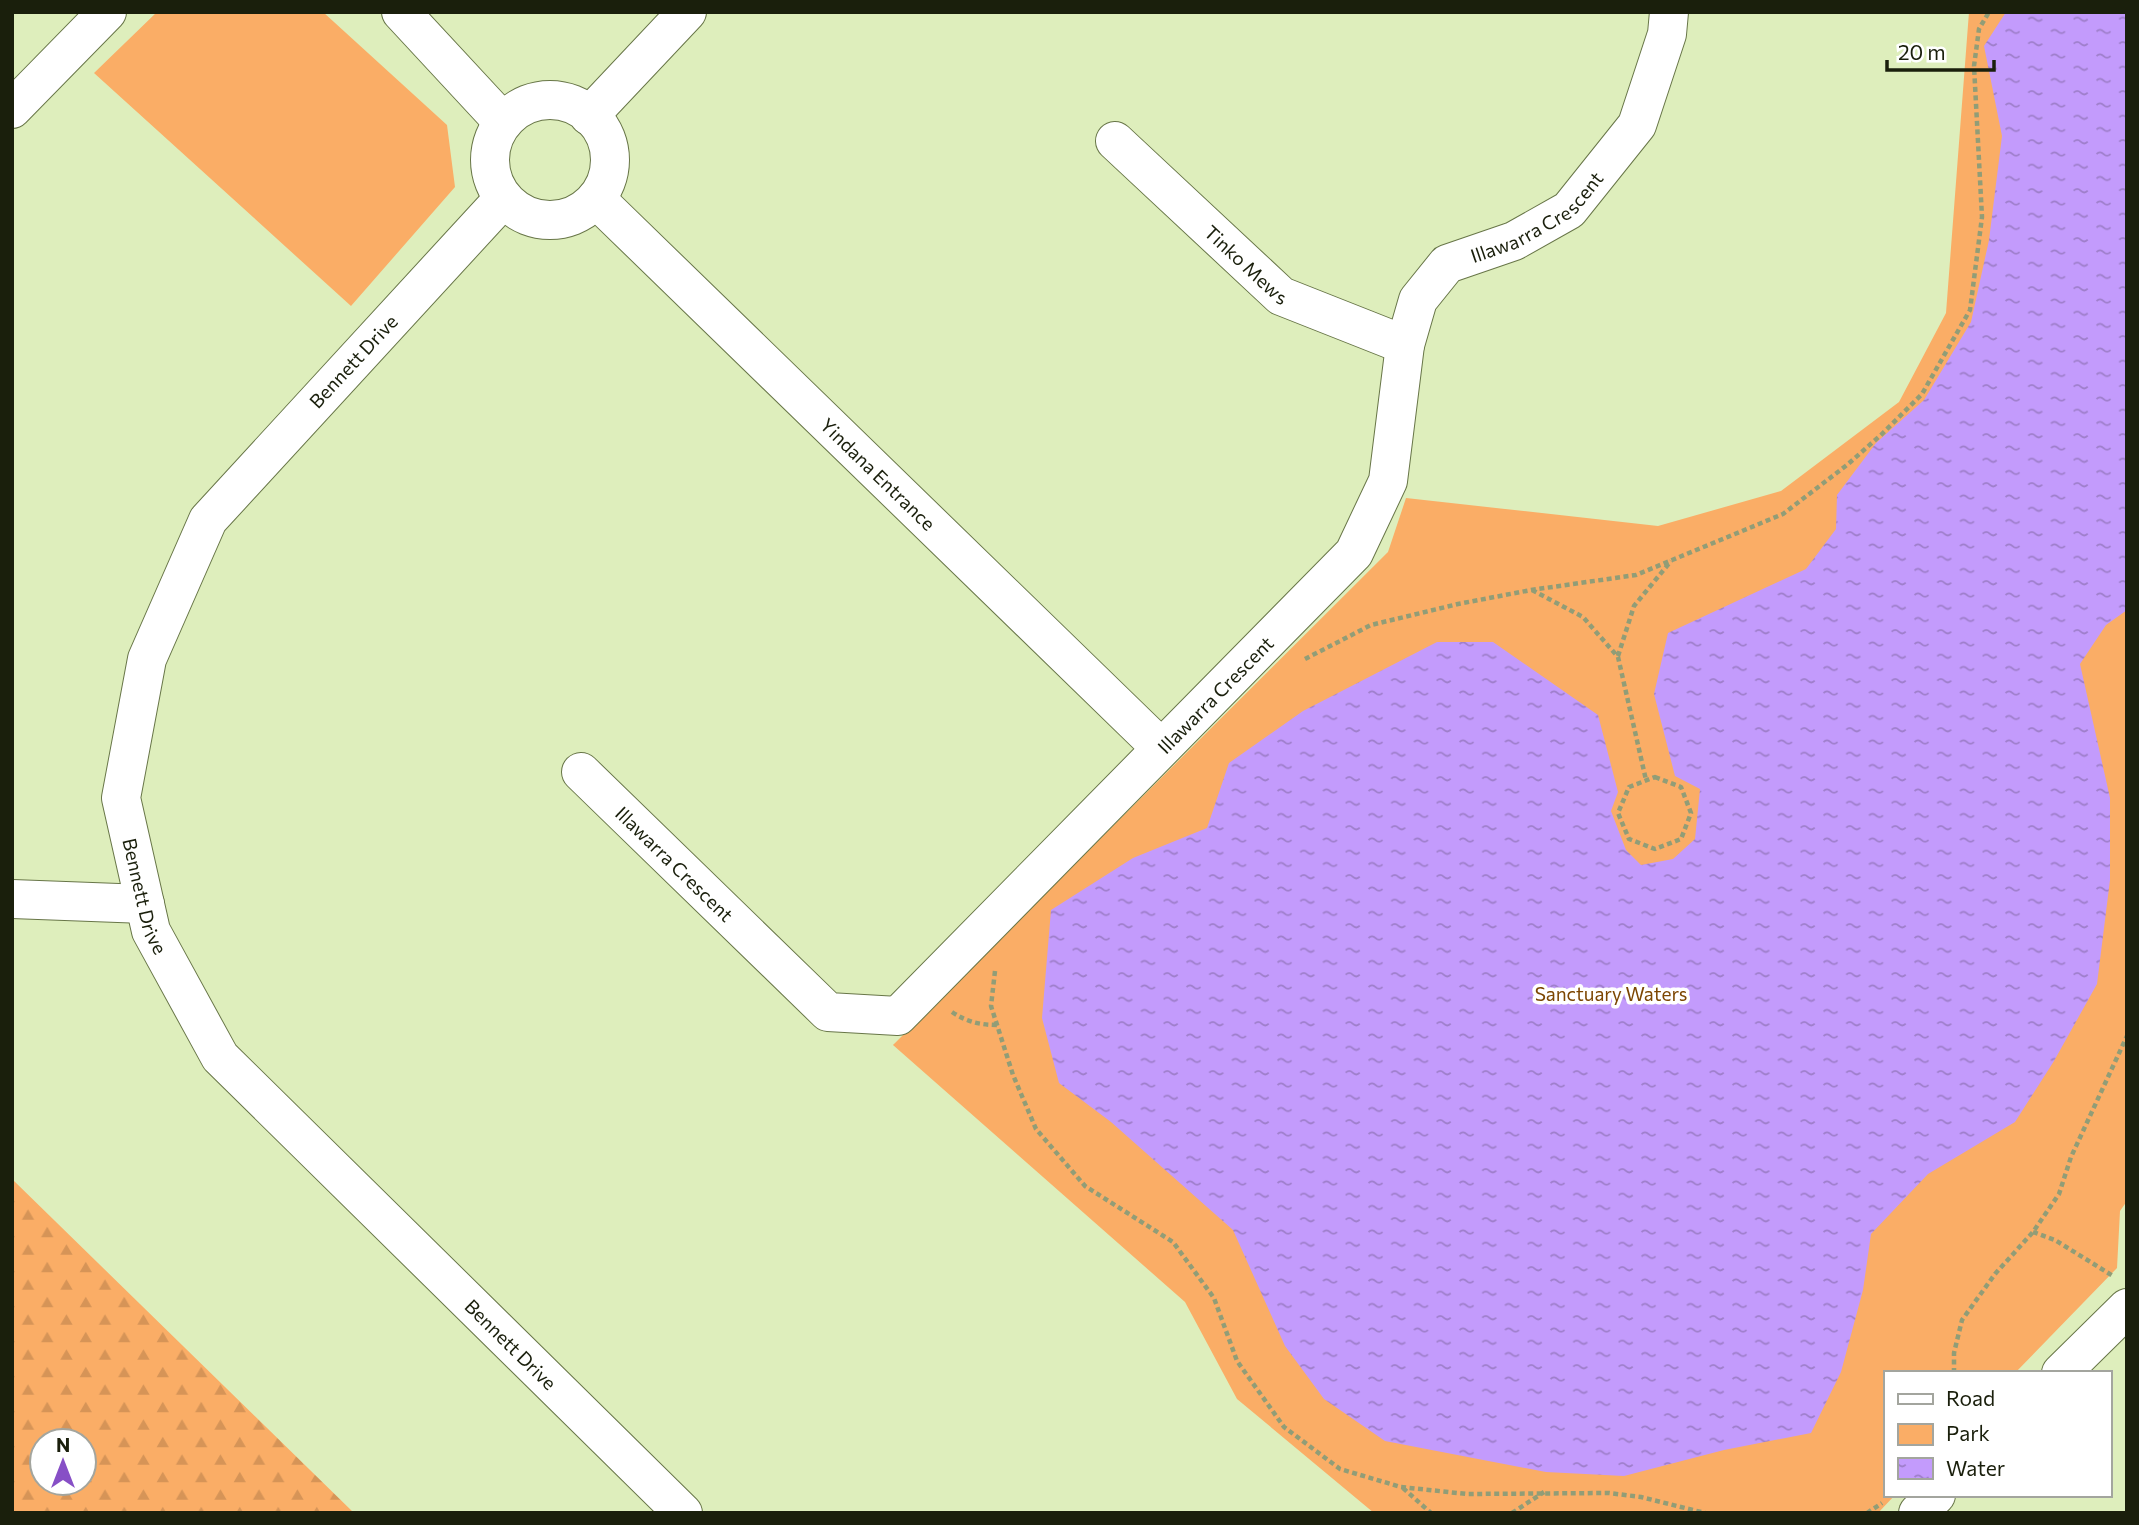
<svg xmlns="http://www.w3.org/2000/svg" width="2139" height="1525" viewBox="0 0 2139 1525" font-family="Commissioner,sans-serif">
<defs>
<pattern id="forest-firs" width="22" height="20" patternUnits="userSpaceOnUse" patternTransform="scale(1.75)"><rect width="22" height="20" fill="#faad66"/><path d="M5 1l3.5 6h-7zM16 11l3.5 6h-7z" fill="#d69457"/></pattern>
<pattern id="water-ripples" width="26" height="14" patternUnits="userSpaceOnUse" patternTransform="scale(1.75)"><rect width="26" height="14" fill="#c39bfc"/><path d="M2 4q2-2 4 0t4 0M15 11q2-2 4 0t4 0" fill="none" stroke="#9e7eca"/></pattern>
</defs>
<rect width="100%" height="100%" fill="#deeebc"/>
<path fill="url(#forest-firs)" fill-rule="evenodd" d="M12 1179 354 1513H12ZM42 1441H84V1483H42Z"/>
<path fill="#faad66" d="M157 12H323L447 125 455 187 351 306 94 73Z
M1969 12H2127V1201L2120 1211 2117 1268 2015 1373H1885V1495H1895L1878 1513H1374L1237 1399 1185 1302 893 1045 1388 552 1406 498 1658 526 1781 491 1899 402 1946 313Z"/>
<path fill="url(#water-ripples)" d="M2006 12H2127V610L2106 625 2080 664 2110 798V880L2097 984 2054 1061 2015 1122 1928 1174 1871 1234 1863 1290 1841 1372 1811 1433 1724 1450 1624 1476 1546 1472 1385 1441 1324 1399 1285 1346 1233 1230 1111 1122 1059 1083 1042 1018 1051 910 1133 858 1207 828 1229 763 1303 711 1437 642H1493L1598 715 1618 792 1611 811 1626 850 1641 865 1673 859 1695 839 1700 789 1675 776 1654 694 1668 633 1806 569 1836 529 1837 495 1876 443 1924 400 1971 322 1989 240 2002 136 1984 46Z"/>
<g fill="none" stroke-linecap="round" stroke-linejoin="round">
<g stroke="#687648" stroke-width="40">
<g id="minor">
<path d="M401 12 503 122"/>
<circle cx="550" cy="160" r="60"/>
<path d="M12 109 107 12"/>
<path d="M589 116 687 12"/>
<path id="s1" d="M1115 141 1281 296 1405 345"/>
<path id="s2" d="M503 199 208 520 147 659 121 798 151 931 220 1057 683 1513"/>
<path id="s3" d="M596 199 1161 748"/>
<path id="s4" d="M581 772 828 1012 898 1016 1354 553 1388 481 1405 345 1418 300 1447 264 1514 241 1569 210 1637 125 1667 34 1669 12"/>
<path d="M12 899 145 904"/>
<path d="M2061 1373 2127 1308"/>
<path d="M1918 1513 1936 1495"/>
</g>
</g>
<path stroke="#919d77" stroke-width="4.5" stroke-dasharray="5 3.5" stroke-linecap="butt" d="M1532 590 1583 617 1618 657 1646 780
M1618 656 1634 606 1671 561
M1305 659 1371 625 1458 604 1531 590 1636 575 1783 514 1847 465 1882 434 1922 394 1970 310 1982 217 1974 66 1979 29 1989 12
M1655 777 1681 787 1691 813 1681 839 1655 849 1629 839 1618 813 1629 787Z
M995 971 991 1006 1013 1075 1036 1129 1085 1186 1173 1242 1214 1298 1237 1361 1284 1427 1340 1469 1401 1487 1467 1494 1609 1493 1641 1497 1705 1513
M952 1012C967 1022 980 1025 998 1025
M2033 1232 2055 1240 2113 1276
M1954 1373V1353L1962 1320 1995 1274 2033 1232 2059 1194 2071 1157 2127 1036
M1403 1488 1431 1513
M1512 1513 1544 1492
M1867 1513 1882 1503"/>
<use href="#minor" stroke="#fff" stroke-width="38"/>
</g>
<g text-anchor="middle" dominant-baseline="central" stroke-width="7" stroke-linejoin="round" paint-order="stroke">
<g font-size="19" fill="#1a1f0c" stroke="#fff">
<text stroke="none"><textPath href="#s4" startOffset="1477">Illawarra Crescent</textPath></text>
<text stroke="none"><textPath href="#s1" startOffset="180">Tinko Mews</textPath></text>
<text transform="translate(353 361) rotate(-47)">Bennett Drive</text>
<text stroke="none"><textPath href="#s3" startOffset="394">Yindana Entrance</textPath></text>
<text stroke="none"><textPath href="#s4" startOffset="866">Illawarra Crescent</textPath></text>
<text stroke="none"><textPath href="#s4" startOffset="131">Illawarra Crescent</textPath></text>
<text stroke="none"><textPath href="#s2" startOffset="830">Bennett Drive</textPath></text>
<text stroke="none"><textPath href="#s2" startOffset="1418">Bennett Drive</textPath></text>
</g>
<g font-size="19" fill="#7c4602" stroke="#fff">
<text x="1611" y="993">Sanctuary Waters</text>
</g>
</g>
<rect width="2139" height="1525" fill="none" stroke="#1a1f0c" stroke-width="28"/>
<rect x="1884" y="1371" width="228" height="126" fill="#ffffff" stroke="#a3a59e" stroke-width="2"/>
<rect x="1898" y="1394" width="35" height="10" fill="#ffffff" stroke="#a3a59e" stroke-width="2"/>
<text x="1946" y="1406" font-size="21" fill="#1a1f0c">Road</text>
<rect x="1898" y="1424" width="35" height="21" fill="#faad66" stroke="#a3a59e" stroke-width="2"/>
<text x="1946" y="1441" font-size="21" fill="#1a1f0c">Park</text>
<rect x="1898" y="1458" width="35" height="21" fill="url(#water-ripples)" stroke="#a3a59e" stroke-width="2"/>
<text x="1946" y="1476" font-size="21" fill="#1a1f0c">Water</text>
<g transform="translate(63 1462)"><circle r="33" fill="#ffffff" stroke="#a3a59e" stroke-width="2"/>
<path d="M0-5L12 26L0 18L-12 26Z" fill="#874fc6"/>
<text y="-10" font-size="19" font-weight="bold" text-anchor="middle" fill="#1a1f0c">N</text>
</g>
<path d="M1887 60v10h107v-10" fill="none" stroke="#1a1f0c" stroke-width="3.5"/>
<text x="1898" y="60" font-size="21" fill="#1a1f0c" stroke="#ffffff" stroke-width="5" paint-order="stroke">20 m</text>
</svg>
